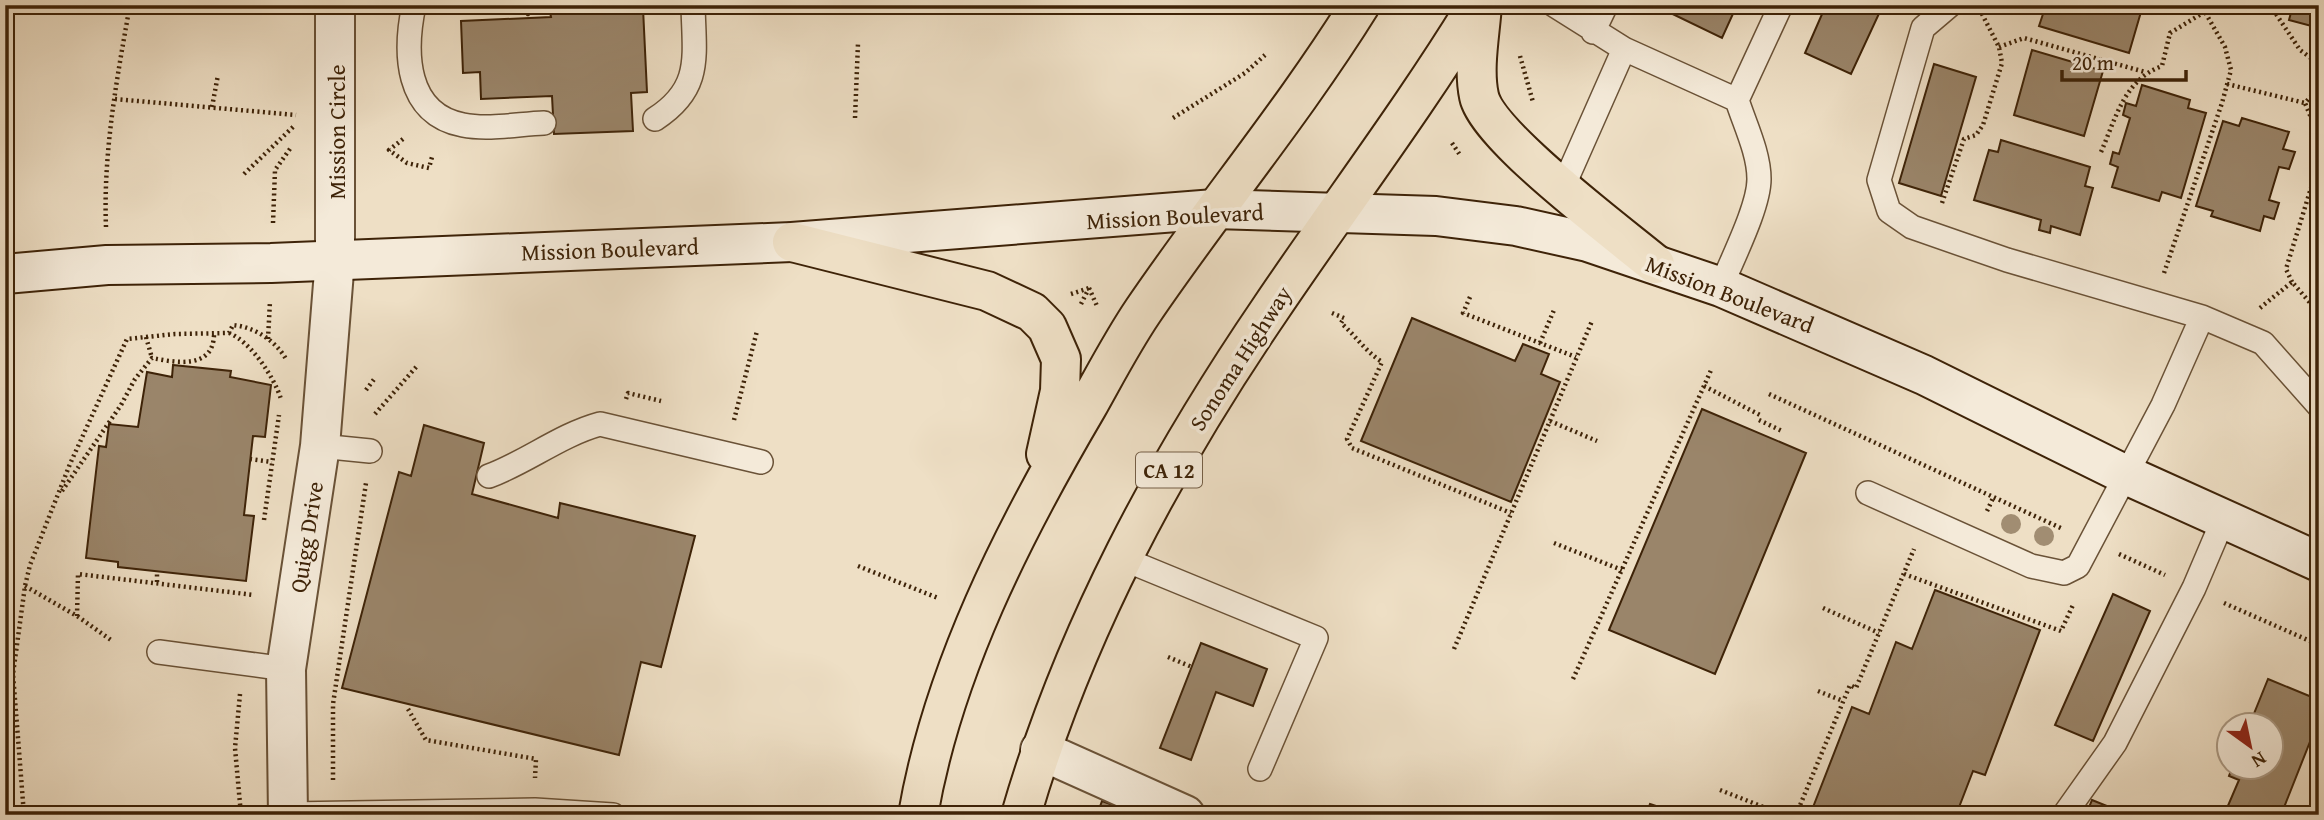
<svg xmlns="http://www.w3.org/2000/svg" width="2324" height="820" viewBox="0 0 2324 820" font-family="'Gentium Book Plus',serif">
<rect width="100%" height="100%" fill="#eedfc5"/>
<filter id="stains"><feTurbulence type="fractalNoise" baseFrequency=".00286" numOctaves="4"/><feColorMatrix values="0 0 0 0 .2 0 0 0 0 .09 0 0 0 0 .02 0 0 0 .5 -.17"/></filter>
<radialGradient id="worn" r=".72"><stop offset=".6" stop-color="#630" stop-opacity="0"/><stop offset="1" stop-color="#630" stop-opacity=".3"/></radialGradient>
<path fill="#9a856a" stroke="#3e2308" stroke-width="2" d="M1654 5H1737L1722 38Z
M1826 5H1883L1851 74 1805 53Z
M2038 5H2143L2129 53 2039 26 2044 11 2037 9Z
M2293 5H2319V28L2289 20Z
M643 8 647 92 631 93 633 131 554 134 552 96 481 99 480 72 463 73 461 21 551 17 550 12Z
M2032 50 2103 71 2084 136 2014 115Z
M1934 64 1976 77 1941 196 1899 183Z
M2142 85 2190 100 2188 108 2206 113 2181 198 2162 192 2159 201 2112 187 2118 167 2110 164 2113 152 2119 154 2130 118 2123 115 2126 103 2136 106Z
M2242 118 2289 132 2283 149 2295 152 2289 169 2279 167 2269 200 2279 203 2274 219 2264 216 2260 231 2211 216 2213 211 2196 206 2223 121 2239 126Z
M2001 140 2090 167 2085 186 2093 188 2080 235 2051 226 2050 233 2039 230 2041 220 1974 200 1989 150 1998 152Z
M1412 318 1515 361 1523 344 1549 354 1541 374 1560 382 1511 502 1361 441Z
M173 365 231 371 230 377 271 385 265 437 253 436 244 515 254 516 246 581 118 567V562L86 558 99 446 106 447 109 424 138 427 147 372 172 377Z
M1702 409 1806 453 1715 674 1609 630Z
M424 425 484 443 472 494 558 518 560 503 695 536 661 667 641 662 619 755 342 688 399 472 411 476Z
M1935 590 2040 630 1985 775 1973 771 1956 815H1810L1852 707 1869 714 1896 642 1912 649Z
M2113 594 2150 611 2093 741 2055 725Z
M1201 643 1267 669 1253 706 1216 692 1191 760 1160 748Z
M2268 679 2319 700V719L2281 815H2224L2239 780 2229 776 2232 768H2272V726H2249Z
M2092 800 2127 814 2126 815H2086Z
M1102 801 1129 811 1127 815H1097Z
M1650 804 1683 815H1646Z"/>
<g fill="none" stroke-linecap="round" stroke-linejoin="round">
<g stroke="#6a5237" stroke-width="26">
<path id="service" d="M414 5C404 52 405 114 463 125 488 130 519 124 544 123
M1554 5 1624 49 1737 100
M1950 5 1923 28 1879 180 1889 211 1912 227 2007 260 2202 317 2263 343 2319 406
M1593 32 1606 5
M655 119C703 88 694 56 693 5
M1563 187 1624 49
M1721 287C1732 259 1759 207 1759 179 1759 153 1745 125 1737 100L1781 5
M320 446 370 451
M489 476C527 462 560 435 600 424L761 462
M1868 493 2031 566 2064 573 2078 566 2163 405 2202 317
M1121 558 1316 638 1260 769
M159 652 286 669
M288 814 535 810 613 815
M2064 815 2115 743 2194 588 2223 520"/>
</g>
<g stroke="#6a5237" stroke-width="42">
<path id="minor" d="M1040 750 1185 815
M288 815 286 669 320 446 335 259V5"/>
</g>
<g stroke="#3e2308" stroke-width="42">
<path id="secondary" d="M5 274 107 265 271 263 792 242 1215 209 1436 216 1516 226 1588 242 1721 287 1924 375 2124 474 2319 562"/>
</g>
<g stroke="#3e2308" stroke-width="42">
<path id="primary" d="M1482 5C1480 34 1473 68 1479 96 1487 136 1619 234 1655 264
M792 242 987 291 1032 312 1047 327 1061 359 1060 391 1046 454
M918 815C943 670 1013 533 1087 407 1105 375 1122 342 1143 311 1213 208 1294 111 1360 5
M1021 815C1074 632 1164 465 1271 308 1339 207 1413 110 1477 5"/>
</g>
<path stroke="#3e2308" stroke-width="4.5" stroke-dasharray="2 3.5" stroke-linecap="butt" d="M513 5 528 14 534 5
M587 5 592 7
M2270 5 2300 50 2319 64
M1097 10 1098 5
M1999 47 2024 38 2145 72
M1520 56 1533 102
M2227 84 2305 103
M2319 87 2305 103 2319 137
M115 99 296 115
M212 107 218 75
M855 118 858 43
M1173 118 1245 73 1265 55
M403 139 389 150 407 163 429 168 432 157
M1452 143 1460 155
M2101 152C2116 118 2124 80 2162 66L2170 33 2216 5
M244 174 294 126
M1942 203 1964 139 1976 135 1983 125 2002 63 1999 47 1982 14
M273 223 275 170 292 146
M106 227C103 153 117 77 130 5
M2164 273 2222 103 2231 70 2225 47 2201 5
M2292 282 2286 269 2319 162
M1089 288 1097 306
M1071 294 1089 288
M1470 297 1463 313 1576 357
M1081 304 1089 288
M2260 308 2292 282 2319 313
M1332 313 1344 318 1341 323C1356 336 1365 351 1382 362L1347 439 1352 448 1511 513
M229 333C251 342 274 377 281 399
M146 337 152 358
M268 339 270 301
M1540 343 1554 310
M1704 386 1760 415
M366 390 375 378
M1769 394 2063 529
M626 399 628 393 661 401
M375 414 417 366
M734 420 757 331
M1759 420 1782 431
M1550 421 1597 441
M250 459 272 462
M62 491 121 405 135 379 152 358C177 363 213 369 214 335
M1987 511 1994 496
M264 520 279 415
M1554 543 1622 570
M2119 554 2165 575
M858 566 938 598
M1904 574 2061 631 2073 605
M157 582V571
M25 586 77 616 111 640
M2224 603 2319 645
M1823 608 1879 633
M77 616 78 574 254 595
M1454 649 1592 321
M1168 657 1192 667
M1573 679 1712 368
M1818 691 1843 701
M240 694 235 748 241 815
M408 709 426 740 536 759 535 778
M333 780V704L366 483
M1720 790 1784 815
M24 815 13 674 25 586 30 565 70 464 127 339 175 334 229 333 233 325C254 327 275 340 286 359
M1796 815 1850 685 1856 688 1914 549"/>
<use href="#service" stroke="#f4ead9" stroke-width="23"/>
<use href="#minor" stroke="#f4ead9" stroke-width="38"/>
<use href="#secondary" stroke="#f4ead9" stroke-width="38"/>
<use href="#primary" stroke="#eedfc5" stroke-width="38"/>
</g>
<g fill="#a18d72">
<circle cx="2011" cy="524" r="10"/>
<circle cx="2044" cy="536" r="10"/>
</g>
<g text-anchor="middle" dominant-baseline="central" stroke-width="7" stroke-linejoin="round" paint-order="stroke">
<rect fill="#f4ead9" stroke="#755f47" stroke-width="2" x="1136" y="452.5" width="66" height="35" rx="5"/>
<g font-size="21" font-weight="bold" fill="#3e2308">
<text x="1169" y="470">CA 12</text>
</g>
<g font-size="23" fill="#3e2308" stroke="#f4ead9">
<text transform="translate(336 132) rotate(-90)">Mission Circle</text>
<text transform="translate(1175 216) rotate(-3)">Mission Boulevard</text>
<text transform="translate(610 249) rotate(-2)">Mission Boulevard</text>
<text transform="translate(1730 294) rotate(21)">Mission Boulevard</text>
<text transform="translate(1240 358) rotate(-57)">Sonoma Highway</text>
<text transform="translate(306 537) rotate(-81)">Quigg Drive</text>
</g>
</g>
<rect width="2324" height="820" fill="none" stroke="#eedfc5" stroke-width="28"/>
<rect x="7" y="7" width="2310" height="806" fill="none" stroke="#3e2308" stroke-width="3.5"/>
<rect x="14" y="14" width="2296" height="792" fill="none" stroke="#3e2308" stroke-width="2"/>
<g transform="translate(2250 746) rotate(147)"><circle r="33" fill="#f4ead9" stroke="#ab9a85" stroke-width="2"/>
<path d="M0-5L12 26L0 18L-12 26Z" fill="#8f2418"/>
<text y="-10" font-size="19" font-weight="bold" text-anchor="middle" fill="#3e2308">N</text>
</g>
<path d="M2062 70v10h124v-10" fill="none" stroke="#3e2308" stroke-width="3.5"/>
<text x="2072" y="70" font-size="21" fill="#3e2308" stroke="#f4ead9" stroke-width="5" paint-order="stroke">20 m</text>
<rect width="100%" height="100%" filter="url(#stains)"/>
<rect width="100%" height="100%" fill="url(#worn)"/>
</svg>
